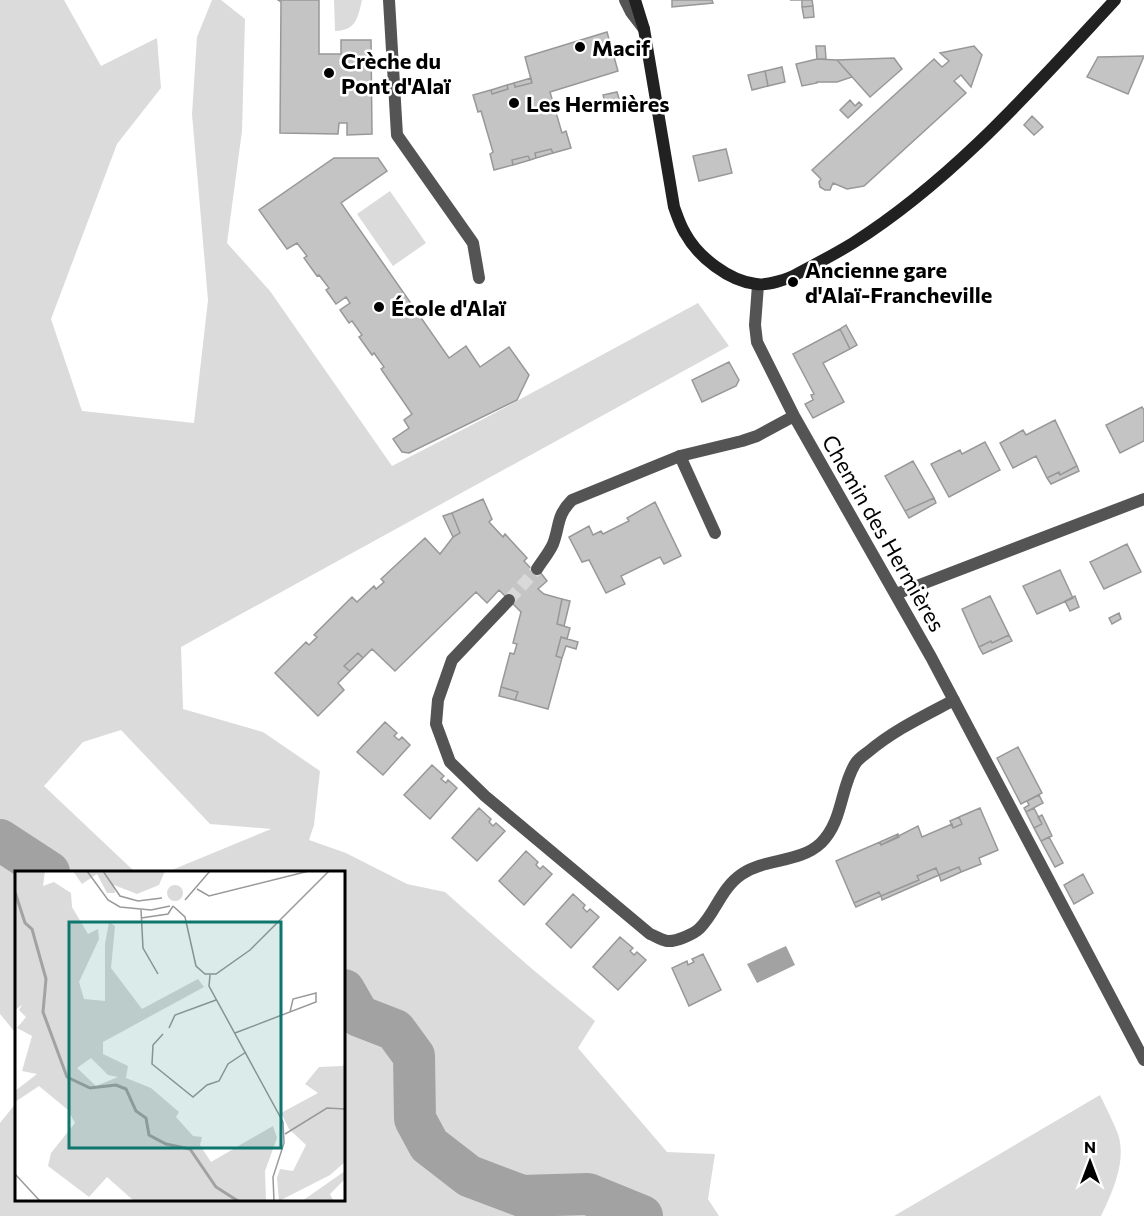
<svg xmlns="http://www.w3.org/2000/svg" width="1144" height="1216" viewBox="0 0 1144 1216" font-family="Commissioner,sans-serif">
<rect width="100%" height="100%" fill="#fff"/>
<path fill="#dbdbdb" d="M0 0H64L101 66 157 38 161 88 117 144 51 319 82 411 194 423 208 300 192 114 197 37 212 0H221L245 19 242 131 227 243 270 291 392 466 489 416 698 303 729 346 181 647 183 709 263 732 320 771 314 825 309 840 346 853 407 884 445 892 531 968 595 1021 578 1048 667 1152 715 1154 708 1199 719 1216H0V1123L16 1103V1200H344V872H167L271 829 210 824 121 730 83 742 44 786 135 872H16V1036L14 1031 0 1014Z
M334 0H362C358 17 356 31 335 31Z
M390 191 426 243 393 266 357 214Z
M1100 1095C1106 1108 1113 1121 1118 1134 1127 1161 1112 1193 1101 1216H894Z"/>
<path fill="#a2a2a2" d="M786 946 795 965 757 983 747 964Z"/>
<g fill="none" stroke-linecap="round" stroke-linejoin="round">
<path stroke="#a2a2a2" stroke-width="42" d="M0 840 49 872
M344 990 359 1016 395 1030 414 1056 415 1119 429 1145 469 1176 522 1196 588 1194 642 1216"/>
</g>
<path fill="#c4c4c4" stroke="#989898" stroke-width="1.5" d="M278 0H319V54H341V40H371L372 134 347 135V123H339L338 134 280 133 281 2Z
M672 0H712L713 3 672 7Z
M790 0H812L813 6 802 7V0Z
M813 6 814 17 804 18 802 7Z
M607 32 618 71 550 92 562 133 566 131 571 148 553 153 551 149 535 153 536 158 530 160 528 156 512 160 513 165 494 170 490 154 493 152 481 111 478 112 473 95 491 90 492 94 508 89 507 85 514 83 515 87 532 83 525 57Z
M816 46H825L826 59H817Z
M974 46 982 55 971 87 961 75 954 81 966 93 864 186 847 189 833 183 830 190H825L820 187 819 182 821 179 812 170 934 59 942 67 949 61 940 53Z
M1144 56 1128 94 1087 77 1098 57Z
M894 58 902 69 870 97 837 60Z
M817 59 837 60 852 77 837 82H817V83L802 86 796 64Z
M782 67 785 82 768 86 765 71Z
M765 71 768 86 752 90 748 75Z
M531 78 532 83 515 87 514 83Z
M507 85 508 89 492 94 491 90Z
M617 92 621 105 607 109 603 95Z
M850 100 855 106 859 102 862 105 848 118 840 110Z
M1032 116 1043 127 1034 135 1024 125Z
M551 149 553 153 536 158 535 153Z
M726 149 732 173 699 181 693 156Z
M528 156 530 160 513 165 512 160Z
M334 158H378L387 171 341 203 449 358 466 346 480 367 509 347 529 375 517 400 409 453 402 452 393 439 409 428 404 420 412 414 381 369 384 367 374 353 372 355 359 337 362 335 352 321 349 323 340 310 350 303 346 297 336 304 326 290 329 288 319 275 317 276 304 258 307 256 297 243 287 249 259 210Z
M846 325 857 345 850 349 840 329Z
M840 329 850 349 823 363 844 402 813 418 805 404 813 400 811 395 814 394 793 354Z
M729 362 739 380 736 386 702 402 692 380Z
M1142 407 1144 410V441L1120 453 1106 425Z
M1055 420 1077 466 1060 475 1059 472 1047 478 1036 456 1013 468 1000 443 1023 430 1026 435Z
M985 442 1000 470 949 497 931 464 960 450 962 454Z
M913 461 934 498 905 511 885 476Z
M1077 466 1079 471 1051 484 1047 478 1059 472 1060 475Z
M934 498 936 503 909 518 905 511Z
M483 499 492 519 489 522 503 537 505 534 527 558 524 561 537 575 540 572 547 581 538 589 544 594 562 599 557 624 570 628 567 639 561 637 556 656 562 658 548 709 515 700 518 692 501 687 510 653 514 654 517 644 513 643 521 612 499 590 487 603 476 592 395 671 372 649 363 658 358 653 344 666 350 671 338 683 344 690 318 716 275 673 306 642 309 645 317 637 314 635 352 597 357 602 374 586 376 589 384 582 381 579 425 538 440 554 453 537 460 533 452 513Z
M655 502 681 556 664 564 660 557 621 576 625 584 606 593 589 560 582 562 569 537 589 526 593 535 601 531 603 534 629 521 627 518Z
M452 513 460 533 453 537 443 516Z
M1127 544 1141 572 1104 589 1090 562Z
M1060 570 1073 598 1037 614 1023 586Z
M990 596 1009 635 992 643 991 641 979 647 962 609Z
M1075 596 1079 607 1070 611 1065 601Z
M562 599 570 601 564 626 557 624Z
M1119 613 1121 619 1112 624 1109 618Z
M1009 635 1012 641 983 654 979 647 991 641 992 643Z
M561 637 578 642 576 649 566 646 562 658 556 656Z
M358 653 363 658 350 671 344 666Z
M501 687 518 692 515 700 499 696Z
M385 722 397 733 394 736 399 740 402 737 410 745 383 775 357 752Z
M1018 747 1042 793 1021 804 997 758Z
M432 765 444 776 441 779 446 783 448 780 457 788 430 819 404 795Z
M1039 795 1043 803 1026 812 1024 808 1029 805 1027 801Z
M479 808 491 819 489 822 493 826 496 823 505 831 477 861 452 838Z
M980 808 998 850 979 858 981 864 961 872 959 867 939 875 936 868 917 876 919 880 881 896 879 892 854 903 836 861 880 842 881 845 918 826 922 837 952 824 953 828 962 824 959 817Z
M1034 808 1042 824 1034 828 1026 812Z
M1042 815 1052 836 1041 841 1034 828 1042 824 1038 817Z
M959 817 962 824 953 828 950 821Z
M898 834 899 837 881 845 880 842Z
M1049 837 1063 863 1055 867 1041 841Z
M526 851 538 862 536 865 540 869 543 866 552 874 524 905 499 881Z
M959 867 961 872 941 881 939 875Z
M936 868 939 875 882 900 881 896 919 880 917 876Z
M1083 874 1093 893 1074 904 1064 885Z
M879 892 881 896 856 907 854 903Z
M573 894 585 905 583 908 587 912 590 909 599 917 571 948 546 924Z
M620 937 633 948 630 951 634 955 637 952 646 960 618 990 593 967Z
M703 954 721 990 689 1006 672 968 687 961 688 965 694 962 692 959Z"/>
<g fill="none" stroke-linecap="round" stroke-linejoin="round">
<path stroke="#d9d9d9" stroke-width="12" stroke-dasharray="12 6" stroke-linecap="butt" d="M509 600 537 569"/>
<path stroke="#545454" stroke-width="12" d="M389 0 397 135 473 243 479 278
M625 0 631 12 644 29
M680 456 715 533"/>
<path stroke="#545454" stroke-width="12" d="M758 285 755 325 757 342 794 416 931 657 1144 1060
M537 569C542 561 549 553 553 544 560 526 556 516 572 500L680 456 742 441 757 436 794 416
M896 594 1144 499
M509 600 452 660 438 700 436 724 450 762 485 796 650 934C655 936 661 940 667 941 676 942 694 934 700 928 716 912 721 888 742 874 766 858 800 863 821 843 843 821 840 789 855 764 858 759 864 755 868 752 894 730 924 716 954 700"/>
<path stroke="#212121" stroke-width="12" d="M635 0 644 29 674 207C677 215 680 225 685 233 698 257 729 281 756 284 766 286 789 279 797 274 816 264 835 254 853 243 954 179 1035 86 1115 0"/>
</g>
<g fill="#000" stroke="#fff" stroke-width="2">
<circle cx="580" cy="47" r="6"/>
<circle cx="329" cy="73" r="6"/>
<circle cx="514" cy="103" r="6"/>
<circle cx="793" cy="282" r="6"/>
<circle cx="379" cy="307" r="6"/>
</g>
<g text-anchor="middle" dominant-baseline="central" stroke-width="5" stroke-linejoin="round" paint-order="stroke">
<g font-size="22" font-weight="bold" fill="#000" stroke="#fff" text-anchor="start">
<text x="592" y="47">Macif</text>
<text x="341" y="60">Crèche du<tspan x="341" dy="25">Pont d'Alaï</tspan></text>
<text x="526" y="103">Les Hermières</text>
<text x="805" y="269">Ancienne gare<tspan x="805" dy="25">d'Alaï-Francheville</tspan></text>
<text x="391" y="307">École d'Alaï</text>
</g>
<g font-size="22" fill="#000" stroke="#fff">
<text transform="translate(884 533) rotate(60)">Chemin des Hermières</text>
</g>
</g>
<g transform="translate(15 871)">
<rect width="330" height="330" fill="#fff"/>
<path d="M0 0H30L28 15 39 11 56 22 57 36 73 63 83 58 84 68 64 111 69 128 90 130V73L94 51 100 55 96 97 127 138 183 108 189 116 88 171V183L113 195 111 207 136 217 164 241 161 246 178 265 187 266 185 274 196 291 258 255 262 267 250 300 251 330H119L92 306 74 326 33 295 36 282 60 252 53 239 24 215 0 231V220L22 203 7 200 17 165 2 157 11 146 4 139 7 134 0 139ZM76 187 93 204 103 206 81 215 62 197ZM58 0H150L144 14 122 23 99 14 100 22H92L82 3 67 13ZM152 22a8 8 0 1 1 16 0a8 8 0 1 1-16 0ZM330 189V291L315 304 264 330 262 307 265 298 278 300 291 274 274 258 266 242 303 222 290 213 304 196 328 195ZM330 300V308L315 323 318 329 330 330H287Z" fill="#dbdbdb" fill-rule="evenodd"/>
<path fill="none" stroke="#a2a2a2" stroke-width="3" d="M0 21 10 52 17 58 31 108 28 141 52 206 75 217 101 214 111 218 121 240 131 247 134 264 151 273 175 278 201 316 223 330"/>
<path fill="none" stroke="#999" stroke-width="1.5" d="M72 0 93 29 105 36 136 39 155 35M88 0 105 25 123 30 147 27M182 18 194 25 294 0M170 29 195 0M158 35 170 46 181 95 190 103H201L235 79 314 0M126 39 128 77 143 103M126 47 153 43 158 35M195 104 194 115 268 251 269 272 258 306 259 330M154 157 160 144 201 129M220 162 301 131V122L278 128 275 141M148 163 138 174 137 193 178 226 192 214 204 210 213 193 231 181M270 263 312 237 330 238M0 303 25 330"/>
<path fill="#0f766e" fill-opacity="0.15" stroke="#0f766e" stroke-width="3" d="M54 51H266V277H54Z"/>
<rect width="330" height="330" fill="none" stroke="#000" stroke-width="3"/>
</g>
<g transform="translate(1090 1162)" stroke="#ffffff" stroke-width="4.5" paint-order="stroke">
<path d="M0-4.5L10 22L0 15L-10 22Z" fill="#000000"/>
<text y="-9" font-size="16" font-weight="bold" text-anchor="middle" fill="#000000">N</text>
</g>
</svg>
